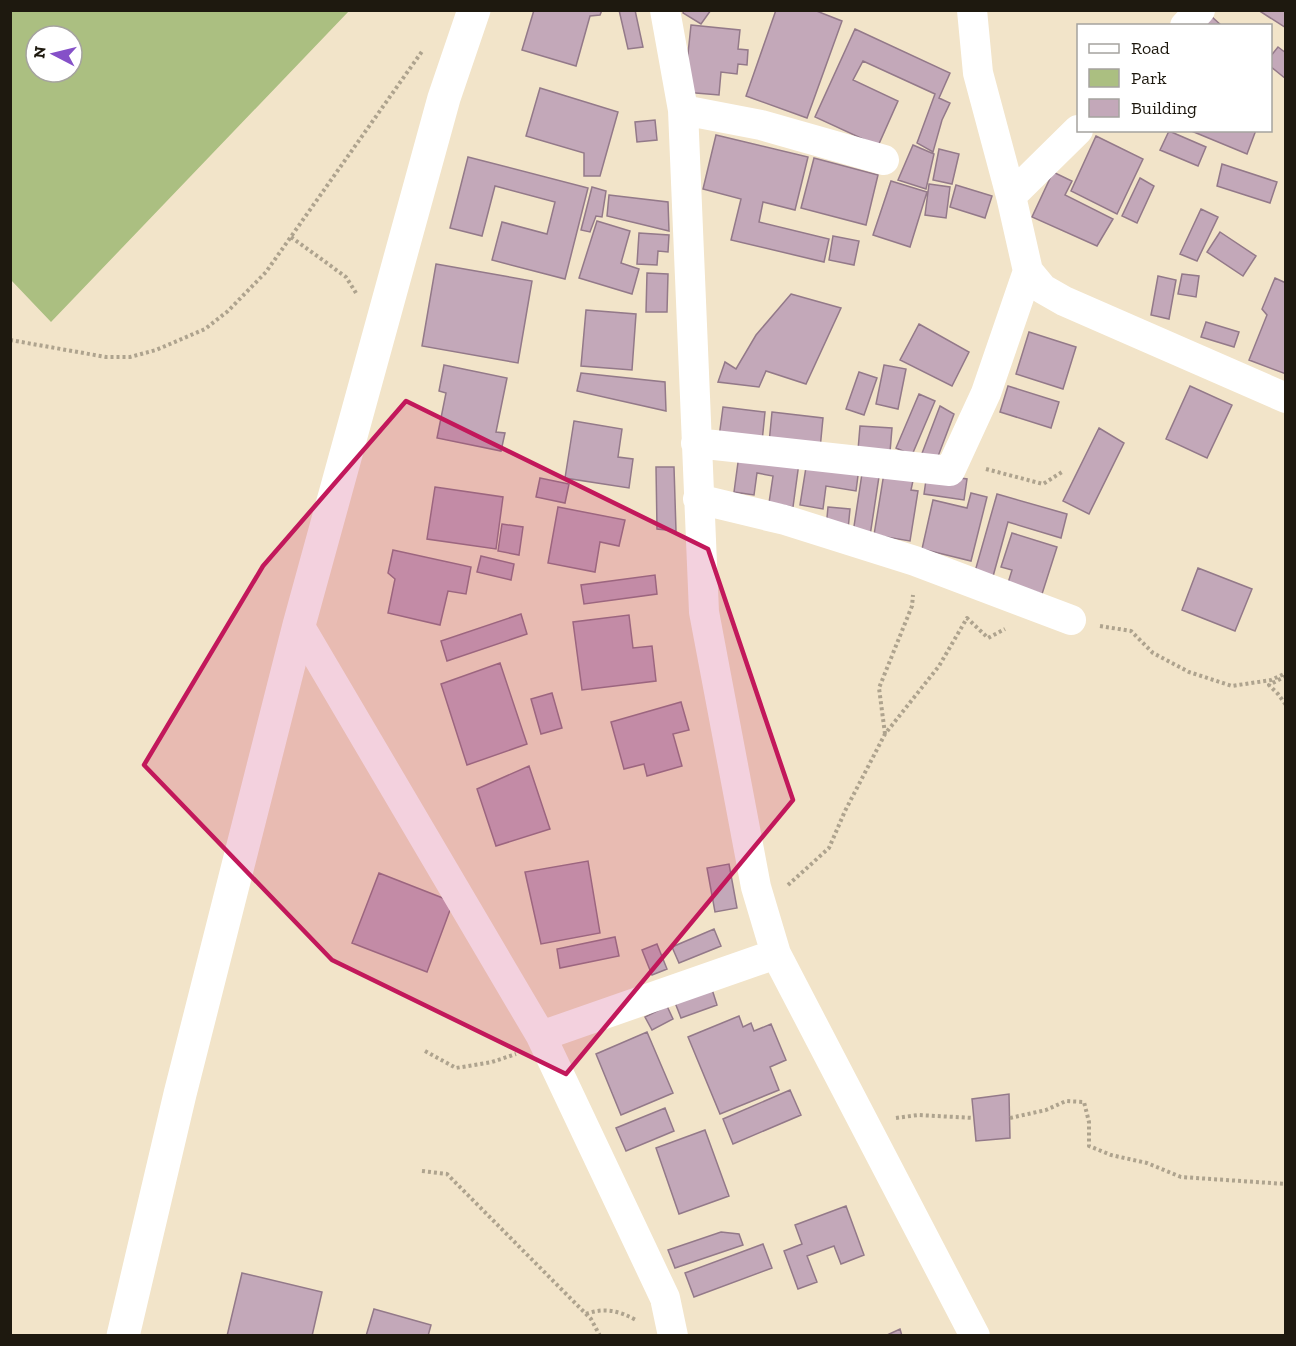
<svg xmlns="http://www.w3.org/2000/svg" width="1296" height="1346" viewBox="0 0 1296 1346" font-family="'Zilla Slab',serif">
<rect width="100%" height="100%" fill="#f2e4c9"/>
<path fill="#abbf81" fill-rule="evenodd" d="M11 10H349V11L51 322 11 280ZM36 36H72V72H36Z"/>
<path fill="#c3a8b9" stroke="#937989" stroke-width="1.5" d="M534 10H602L600 15 590 16 576 66 522 50Z
M619 10H635L643 47 628 49Z
M684 10H711L701 24 683 13Z
M776 10H814L842 21 807 118 746 96Z
M1258 10H1286V28Z
M1211 16 1222 26H1204Z
M691 25 740 30 738 49 748 50 747 65 738 64 737 74 721 72 719 95 684 92Z
M855 29 950 73 939 98 950 103 942 120 933 152 917 143 935 94 863 61 853 80 898 101 878 146 815 117Z
M1278 47 1286 53V79L1270 66V57Z
M540 88 618 112 600 176H584V153L526 136Z
M655 120 657 140 637 142 635 122Z
M1189 130H1256L1247 154Z
M1169 131 1206 147 1198 166 1160 150Z
M716 135 808 157 795 210 763 202 759 222 829 239 824 262 731 240 741 199 703 189Z
M1096 136 1143 159 1117 214 1071 191Z
M913 145 934 154 926 189 898 180Z
M939 149 959 154 952 184 933 180Z
M468 157 588 188 565 279 492 260 502 222 547 234 555 202 495 186 482 236 450 228Z
M814 158 878 175 866 225 801 208Z
M1222 164 1277 182 1270 203 1217 186Z
M1053 172 1072 181 1065 195 1113 219 1097 246 1032 217Z
M1140 178 1154 186 1137 223 1122 216Z
M891 181 927 192 910 247 873 235Z
M929 184 950 187 946 218 925 215Z
M956 185 992 196 985 218 950 207Z
M592 187 606 191 602 217 596 216 590 232 581 230Z
M609 195 668 202 669 231 607 216Z
M1201 209 1218 217 1197 261 1180 254Z
M597 221 630 231 621 263 639 269 632 294 579 278Z
M1220 232 1256 256 1243 276 1207 252Z
M639 233 669 235 668 252 658 251 657 265 637 264Z
M833 236 859 241 854 265 829 260Z
M436 264 532 281 518 363 422 346Z
M647 273 668 274 667 312H646Z
M1182 274 1199 276 1196 297 1178 294Z
M1158 276 1176 280 1169 319 1151 315Z
M1275 278 1286 283V374L1249 360 1267 315 1262 309Z
M791 294 841 308 806 384 766 371 759 387 718 382 725 362 736 369 756 335Z
M586 310 636 314 632 370 581 366Z
M1206 322 1239 332 1234 347 1201 337Z
M919 324 969 352 952 386 900 360Z
M1029 332 1076 347 1063 389 1016 374Z
M444 365 507 378 496 432 505 433 501 451 437 438 446 393 439 391Z
M884 365 906 369 898 409 876 404Z
M859 372 877 378 864 415 846 409Z
M581 373 665 382 666 411 577 391Z
M1008 386 1059 402 1051 428 1000 412Z
M1190 386 1232 405 1207 458 1166 439Z
M919 394 935 401 912 455 896 448Z
M940 406 954 414 937 459 921 456Z
M723 407 765 412 762 442 719 437Z
M772 412 823 418 820 449 769 443Z
M574 421 622 429 618 457 633 459 629 488 565 478Z
M860 426 892 428 890 452 858 450Z
M1099 428 1124 443 1089 514 1063 501Z
M739 455 799 463 793 507 769 503 773 476 757 473 754 495 734 492Z
M807 461 859 468 856 491 826 486 823 509 800 505Z
M656 467H674L676 531 657 529Z
M863 467 880 470 870 536 853 533Z
M884 473 914 476 911 490 918 491 910 541 874 535Z
M927 473 967 479 964 500 924 494Z
M540 478 569 484 565 503 536 497Z
M435 487 503 497 496 549 427 539Z
M971 493 987 497 971 561 922 549 933 500 967 508Z
M997 494 1067 514 1061 538 1008 522 992 580 974 575Z
M558 507 625 520 619 546 600 542 595 572 548 563Z
M828 507 850 509 848 530 826 528Z
M502 524 523 527 519 555 498 551Z
M1012 533 1057 547 1042 594 1008 583 1012 570 1001 567Z
M393 550 471 567 466 594 448 591 440 625 388 613 395 579 388 573Z
M481 556 514 564 511 580 477 572Z
M1198 568 1252 589 1235 631 1182 610Z
M655 575 657 594 584 604 581 585Z
M521 614 527 634 447 661 441 641Z
M629 615 633 648 652 646 656 681 582 690 573 622Z
M500 663 527 744 467 765 441 684Z
M552 693 562 728 541 734 531 699Z
M681 702 689 730 673 734 682 766 647 776 644 764 624 769 611 722Z
M529 766 550 829 496 846 477 789Z
M588 861 600 933 541 944 525 872Z
M729 864 737 908 715 912 707 868Z
M379 873 453 902 427 972 352 943Z
M714 929 721 946 679 963 672 947Z
M615 937 619 956 560 968 557 949Z
M657 944 667 969 652 975 642 950Z
M711 986 717 1005 681 1018 674 1000Z
M667 1006 673 1019 652 1030 645 1017Z
M739 1016 743 1027 751 1023 754 1031 771 1024 786 1060 770 1067 779 1090 720 1114 688 1037Z
M647 1032 673 1093 621 1115 596 1054Z
M790 1090 801 1115 733 1144 723 1119Z
M1009 1094 1010 1138 976 1141 972 1099Z
M665 1108 674 1131 626 1151 616 1128Z
M705 1130 729 1196 679 1214 656 1148Z
M846 1206 864 1255 841 1264 834 1246 807 1256 817 1282 798 1289 784 1251 802 1244 795 1225Z
M721 1232 739 1234 743 1245 675 1268 668 1250Z
M763 1244 772 1268 694 1297 685 1273Z
M242 1273 322 1292 312 1336H227Z
M374 1309 431 1325 428 1336H366Z
M900 1329 902 1336H885Z"/>
<g fill="none" stroke-linecap="round" stroke-linejoin="round">
<path stroke="#aea38e" stroke-width="4" stroke-dasharray="3 3" stroke-linecap="butt" d="M291 237 346 277 356 293
M10 340 106 357H130L156 350 205 329 228 311 266 272 423 50
M986 469 1043 484 1062 472
M1100 626 1131 631 1153 653 1189 672 1232 686 1271 680 1286 673
M1286 676 1269 685 1278 694 1286 705
M885 734 879 688 912 606 913 595
M788 885 829 848 845 811 885 734 939 666 967 618 988 638 1005 629
M425 1051 456 1068 492 1062 516 1054
M896 1118 918 1115 974 1118
M1010 1118 1046 1110 1066 1101 1084 1102 1089 1122V1146L1111 1155 1147 1163 1181 1177 1286 1184
M422 1171 447 1174 591 1319 600 1336
M586 1314C605 1307 619 1311 636 1320"/>
<path stroke="#fff" stroke-width="30" d="M665 10 683 110 704 612 756 887 776 954 975 1336
M972 10 978 73 1011 196 1028 271 1043 289 1064 301 1286 398
M1185 26 1200 10
M683 110 761 125 884 160
M1011 196 1078 130
M696 443 950 471 986 393 1028 271
M698 499 785 520 915 561 1071 620
M299 625 541 1036 665 1298 673 1336
M541 1036 776 954"/>
<path stroke="#fff" stroke-width="33" d="M123 1336 180 1094 299 625 444 98 474 10"/>
</g>
<path fill="#c2185b" fill-opacity="0.2" stroke="#c2185b" stroke-width="4.5" stroke-linejoin="round" d="M406 401 708 549 793 800 566 1074 332 960 144 765 263 566Z"/>
<rect width="1296" height="1346" fill="none" stroke="#1e190f" stroke-width="24"/>
<rect x="1077" y="24" width="195" height="108" fill="#ffffff" stroke="#a5a39f" stroke-width="1.5"/>
<rect x="1089" y="44" width="30" height="9" fill="#ffffff" stroke="#a5a39f" stroke-width="1.5"/>
<text x="1131" y="54" font-size="18" fill="#1e190f">Road</text>
<rect x="1089" y="69" width="30" height="18" fill="#abbf81" stroke="#a5a39f" stroke-width="1.5"/>
<text x="1131" y="84" font-size="18" fill="#1e190f">Park</text>
<rect x="1089" y="99" width="30" height="18" fill="#c3a8b9" stroke="#a5a39f" stroke-width="1.5"/>
<text x="1131" y="114" font-size="18" fill="#1e190f">Building</text>
<g transform="translate(54 54) rotate(277)"><circle r="28" fill="#ffffff" stroke="#a5a39f" stroke-width="1.5"/>
<path d="M0-4.5L10 22L0 15L-10 22Z" fill="#8550c8"/>
<text y="-9" font-size="16" font-weight="bold" text-anchor="middle" fill="#1e190f">N</text>
</g>
</svg>
